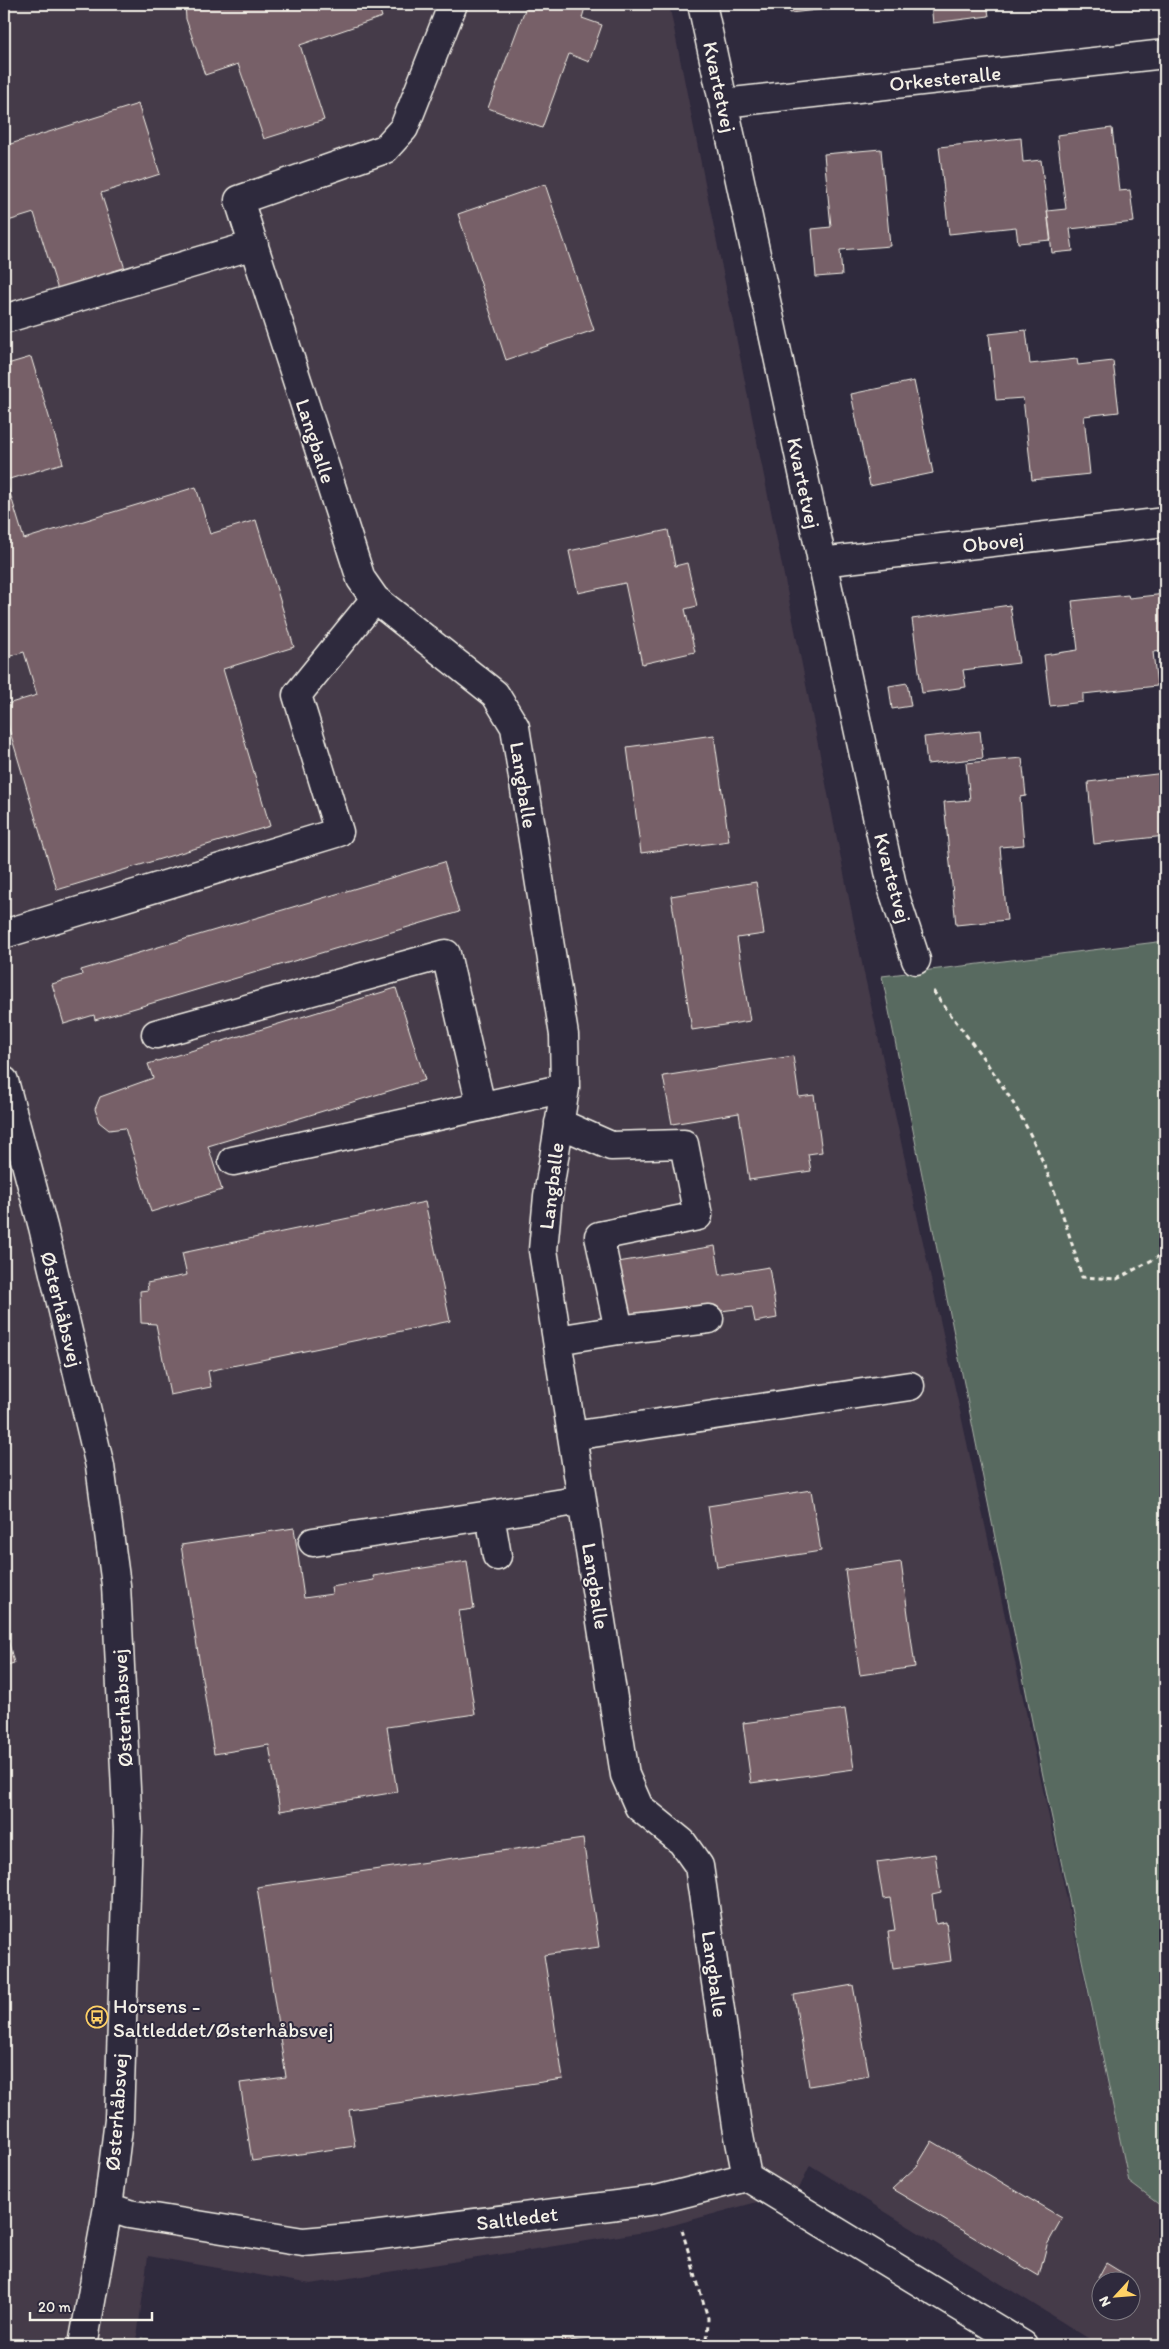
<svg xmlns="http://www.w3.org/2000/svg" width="1169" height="2349" viewBox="0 0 1169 2349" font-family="Itim,sans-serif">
<rect width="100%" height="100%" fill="#2f2a3d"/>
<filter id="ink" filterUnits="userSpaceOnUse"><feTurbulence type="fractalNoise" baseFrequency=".02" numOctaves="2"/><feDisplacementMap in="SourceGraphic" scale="10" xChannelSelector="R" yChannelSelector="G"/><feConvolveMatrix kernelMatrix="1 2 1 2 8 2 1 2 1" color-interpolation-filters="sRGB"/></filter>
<g filter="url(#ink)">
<path fill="#453a4a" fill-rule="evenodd" d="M4 4H669L864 973 1129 2182 1165 2209V2345H1099L810 2165 798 2191 651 2231 311 2284 148 2256 136 2345H4ZM1102 2282H1132V2312H1102Z"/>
<path fill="#596a61" stroke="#a6aea4" d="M1165 941V2209L1129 2182 1043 1776 882 976Z
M142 2338 190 2345H141Z"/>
<path fill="#776067" stroke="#f4f1e8" d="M185 4H378L382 17 300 45 324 120 264 139 238 64 205 75 186 19Z
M527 4H586L582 18 602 25 589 62 569 54 542 128 488 108Z
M789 4H845V7L790 13Z
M931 4H987L989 16 933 23Z
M138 104 160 174 101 193 125 269 58 290 34 213 8 221 4 207V146Z
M1112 128 1119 191 1130 190 1134 222 1070 229 1073 251 1052 253 1047 211 1066 209 1057 135Z
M1021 138 1023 162 1041 160 1051 240 1018 243 1016 227 949 234 939 147Z
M881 149 890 246 840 250 842 275 816 277 812 229 831 227 824 154Z
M545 184 594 330 506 360 458 214Z
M1165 319V373L1158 320Z
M1026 330 1030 364 1077 359 1078 365 1113 361 1119 412 1084 416 1090 474 1032 480 1023 398 996 400 989 334Z
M31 357 63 463 6 480 24 539 196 487 210 534 256 520 294 647 223 669 270 826 57 890 4 712V705L37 695 24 652 4 658V365Z
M914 381 933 473 870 486 851 394Z
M668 530 675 566 687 563 697 606 685 609 695 652 642 664 625 583 578 593 569 551Z
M1165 594V651L1153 652 1157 686 1083 694V702L1050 706 1044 655 1078 650 1072 601 1128 595 1129 598Z
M1010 605 1019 663 963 670 966 687 922 693 912 619Z
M907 683 911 706 892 709 889 686Z
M980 731 983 758 927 764 924 737Z
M714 735 729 841 641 853 627 747Z
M1022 758 1026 796 1020 797 1024 845 1000 847 1007 920 956 925 944 802 970 800 966 763Z
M1165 773V836L1094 844 1088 782Z
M444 862 459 912 95 1020 94 1015 64 1024 52 984 82 975 81 970Z
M756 882 764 934 737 938 750 1021 692 1030 671 896Z
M396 988 425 1080 208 1146 222 1190 151 1212 125 1128 109 1130 99 1122 95 1109 100 1097 153 1078 148 1064Z
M793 1056 799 1097 814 1095 822 1152 808 1154 811 1171 749 1180 739 1113 672 1124 663 1076Z
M425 1202 450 1321 208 1371 211 1387 170 1395 156 1324 141 1323 140 1291 148 1290 147 1283 187 1275 182 1253Z
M715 1246 720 1275 769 1267 777 1318 755 1322 752 1307 627 1323 618 1262Z
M811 1490 821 1551 717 1567 708 1506Z
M294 1528 304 1598 332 1594 331 1587 374 1580 373 1576 467 1561 474 1609 459 1611 475 1714 387 1727 397 1792 280 1811 269 1745 214 1754 181 1545Z
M901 1562 915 1667 860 1675 845 1570Z
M4 1624 14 1663 4 1666Z
M845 1709 854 1769 751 1783 743 1723Z
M583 1839 599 1947 544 1955 563 2079 349 2110 355 2146 252 2161 240 2083 286 2077 257 1887Z
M935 1854 941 1893 932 1895 936 1924 946 1922 951 1961 893 1969 888 1931 895 1930 890 1898 883 1899 877 1862Z
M853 1985 869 2076 809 2086 794 1995Z
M932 2141 1062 2218 1047 2245 1039 2276 892 2189 917 2166Z
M1106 2263 1129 2277 1127 2282H1104L1098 2278Z
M562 2339 607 2345H561Z"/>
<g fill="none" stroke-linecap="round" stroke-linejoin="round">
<g stroke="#f4f1e8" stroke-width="31">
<path id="minor" d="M453 4 404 128 385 149 239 200 361 579 375 599 495 694 515 727 564 1035 565 1088 548 1196 543 1250 625 1775 639 1807 682 1842 699 1866 737 2126 747 2177
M702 4 893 890 916 960
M724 103 1165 54
M4 319 254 245
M821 562 1165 522
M4 934 339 832 297 695 375 599
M156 1034 446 954 481 1106
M4 1081 43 1227 100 1466 116 1585 128 1830 119 2120 108 2207 83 2345
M559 1123 611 1146 684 1144 698 1216 599 1236 619 1330
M233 1161 565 1088
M557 1340 619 1330 709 1319
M572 1436 910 1386
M313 1542 490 1515
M497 1556 490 1515 582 1500
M108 2207 129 2214 303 2242 372 2236 656 2200 747 2177 1023 2345"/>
</g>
<path stroke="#f4f1e8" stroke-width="3" stroke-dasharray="5 4" stroke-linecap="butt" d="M933 991C966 1036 1003 1080 1028 1130 1052 1177 1067 1227 1082 1277L1117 1279 1165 1253
M682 2230 708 2318 707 2345"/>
<use href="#minor" stroke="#2f2a3d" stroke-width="28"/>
</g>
</g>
<defs>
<g id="bus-ring" transform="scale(1.125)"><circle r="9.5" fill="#2f2a3d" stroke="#ffd166" stroke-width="1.5"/><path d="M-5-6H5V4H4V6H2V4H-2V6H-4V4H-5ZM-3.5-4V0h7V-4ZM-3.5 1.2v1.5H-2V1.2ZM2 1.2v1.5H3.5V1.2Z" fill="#ffd166"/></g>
</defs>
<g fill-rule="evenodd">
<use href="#bus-ring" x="97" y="2017"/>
</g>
<g text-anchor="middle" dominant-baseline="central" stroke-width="4" stroke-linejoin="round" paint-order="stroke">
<g font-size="21" fill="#f4f1e8" stroke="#2f2a3d">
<text transform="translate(945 78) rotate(-6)">Orkesteralle</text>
<text transform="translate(720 87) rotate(78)">Kvartetvej</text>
<text transform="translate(316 441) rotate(72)">Langballe</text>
<text transform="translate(804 483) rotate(78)">Kvartetvej</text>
<text transform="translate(993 542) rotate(-6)">Obovej</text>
<text transform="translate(524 785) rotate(81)">Langballe</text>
<text transform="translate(893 878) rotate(75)">Kvartetvej</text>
<text transform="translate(551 1186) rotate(-83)">Langballe</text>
<text transform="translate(62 1309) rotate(76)">Østerhåbsvej</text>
<text transform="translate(596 1586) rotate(81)">Langballe</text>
<text transform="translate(122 1708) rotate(-93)">Østerhåbsvej</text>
<text transform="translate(715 1974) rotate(82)">Langballe</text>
<text transform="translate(116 2112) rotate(-86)">Østerhåbsvej</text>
<text transform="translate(517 2218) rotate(-7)">Saltledet</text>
</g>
<g font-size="21" fill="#f4f1e8" stroke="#2f2a3d" text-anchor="start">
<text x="113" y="2005">Horsens -<tspan x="113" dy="24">Saltleddet/Østerhåbsvej</tspan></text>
</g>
</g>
<rect width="1169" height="2349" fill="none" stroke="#2f2a3d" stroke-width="20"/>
<rect x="10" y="10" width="1149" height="2329" fill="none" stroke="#f4f1e8" stroke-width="2" filter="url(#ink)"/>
<g transform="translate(1116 2296) rotate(244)"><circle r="24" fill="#2f2a3d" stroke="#7e7a81"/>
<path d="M0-4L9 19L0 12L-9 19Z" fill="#ffd166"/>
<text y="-8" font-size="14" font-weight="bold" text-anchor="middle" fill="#f4f1e8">N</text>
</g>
<path d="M30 2312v8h122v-8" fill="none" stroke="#f4f1e8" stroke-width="2.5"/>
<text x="38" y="2312" font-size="15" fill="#f4f1e8" stroke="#2f2a3d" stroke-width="4" paint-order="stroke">20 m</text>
</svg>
